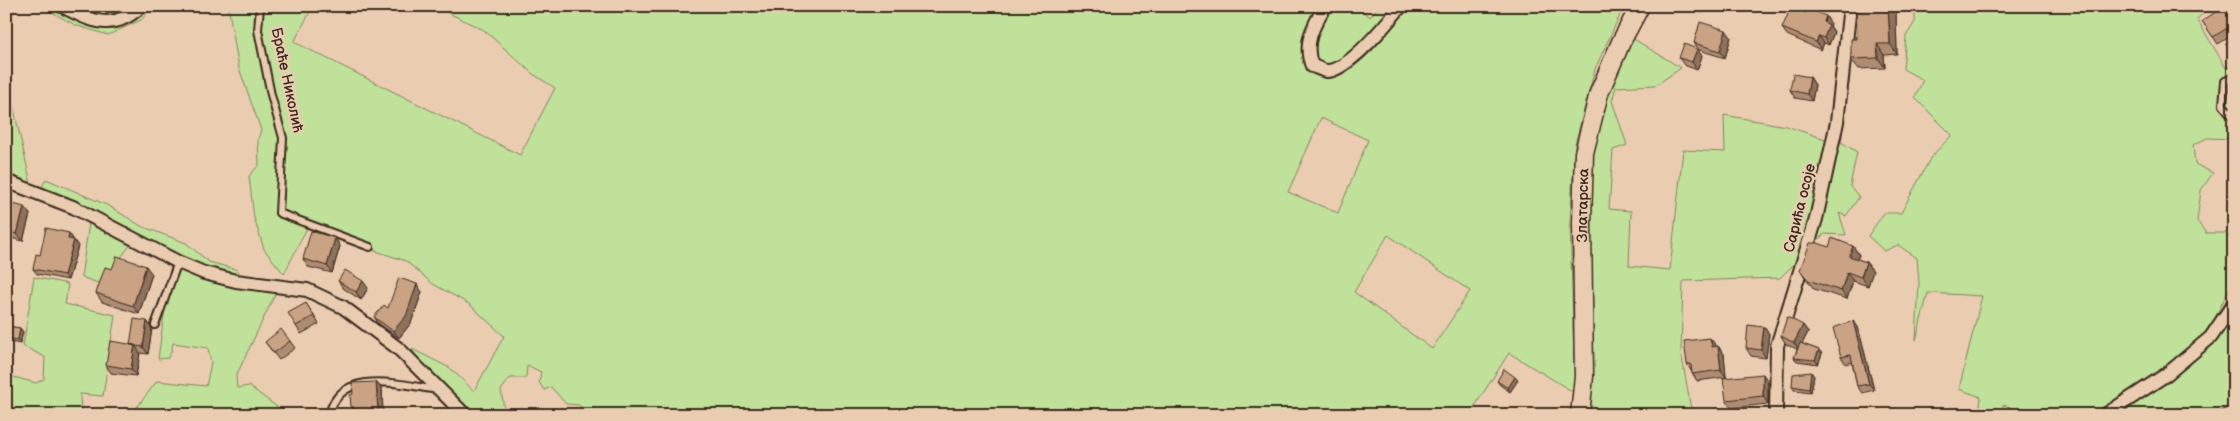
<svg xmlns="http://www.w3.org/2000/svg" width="2240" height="421" viewBox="0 0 2240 421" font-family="'Balsamiq Sans',sans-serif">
<rect width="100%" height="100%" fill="#eaccb0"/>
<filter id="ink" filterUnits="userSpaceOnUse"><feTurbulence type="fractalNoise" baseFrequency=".02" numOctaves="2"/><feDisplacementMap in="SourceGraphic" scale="10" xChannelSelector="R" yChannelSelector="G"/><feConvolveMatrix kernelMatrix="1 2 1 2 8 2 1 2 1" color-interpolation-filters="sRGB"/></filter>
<g filter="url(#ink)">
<path fill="#c0e19a" stroke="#7e865c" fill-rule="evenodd" d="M41 6H153L141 20 108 35 75 25Z
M228 6H313L294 42 520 155 555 88 533 74 484 30 434 6H1357L1370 17 1379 6H1416L1413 11 1434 6H1624L1595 69 1575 144 1570 221 1575 393 1509 353 1469 415H588L579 405 566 404 551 387 544 390 539 382 541 372 527 365 526 378H510L501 390 504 408 500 415H458L439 395 412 349 450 368 474 391 504 336 469 304 433 284 406 261 307 228 284 274 264 249 254 218 249 176 259 165 258 139 261 130 239 68ZM1321 118 1368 140 1338 213 1288 192ZM1388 235 1470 291 1432 349 1354 292Z
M1915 6H2211L2197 19 2226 68 2234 64V139L2207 138 2193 145 2195 164 2213 173 2201 190 2197 221 2206 233H2234V286L2229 289 2214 320 2196 345 2205 349 2230 322 2234 326V402L2217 415H2033L2003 405 2000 415H1979L1981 397 1959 389 1982 296 1928 293 1916 340 1919 282 1917 258 1898 245 1884 251 1868 236 1884 213H1901L1931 157 1952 135 1915 98 1923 80 1903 69 1906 36 1915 22Z
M1632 38 1681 68 1656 85 1616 87 1612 101 1627 145 1613 150 1609 209 1631 211 1629 266 1670 270 1683 150 1725 152 1724 115 1786 126 1828 140 1850 75 1841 142 1857 152 1850 186 1859 197 1846 216 1839 213 1846 235 1824 234 1780 278 1683 281 1681 352 1692 415H1585L1592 145 1611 82Z
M6 75 31 184 42 187 46 179 109 206 141 226 186 243 209 262 238 270 239 276 278 288 236 376 237 388 249 386 281 410V415H131L157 381 206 386 211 363 208 348 173 343 171 352 168 358 158 359 171 263 131 244 101 284 81 277 89 223 6 183Z
M34 277 68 284 65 304 115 315 103 396 80 394 81 415H6V375L36 383 44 379 45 357 23 346Z"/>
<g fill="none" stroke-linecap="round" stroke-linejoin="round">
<g stroke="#3b2a1e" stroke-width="10">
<path id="lane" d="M260 6 258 30 271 95 283 138 279 213 370 247
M2234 77 2225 81 2223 105 2234 118
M155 325 178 262
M329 415C340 366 402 385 437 390"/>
</g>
<g stroke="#3b2a1e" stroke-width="16">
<path id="street" d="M62 6C92 22 114 32 141 6
M1325 6C1313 26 1303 44 1312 66 1317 67 1323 71 1327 71 1348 71 1388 22 1401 6
M6 181 73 207 178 262 204 273 236 281 307 290 343 307 399 349 465 415
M1776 415 1777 346 1816 219 1837 122 1850 6
M2105 415 2167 374 2211 337 2234 303"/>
</g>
<g stroke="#3b2a1e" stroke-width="21">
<g id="secondary">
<path id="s1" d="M1580 415 1584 376 1582 223 1584 153 1599 93 1621 42 1640 6"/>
</g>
</g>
<use href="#lane" stroke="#eaccb0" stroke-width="6"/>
<use href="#street" stroke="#eaccb0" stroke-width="12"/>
<use href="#secondary" stroke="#eaccb0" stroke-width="18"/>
</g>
<path fill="#ae8c72" stroke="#3b2a1e" d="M1692 6H1707L1703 13Z
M1856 6H1891L1896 13 1897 54 1884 55 1885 68 1859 69 1851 59 1857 39Z
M2234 6V34L2218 44 2202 21Z
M1806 13 1831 24 1830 26 1834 32 1829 45 1824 43 1821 50 1787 35 1782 28Z
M1731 37 1725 58 1699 50 1694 43Z
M1697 49 1702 56 1697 70 1684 65 1679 58Z
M1810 77 1815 85 1812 101 1795 98 1790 90Z
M6 202 30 214 23 241 6 237Z
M69 233 73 239V240L78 246 68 280 37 274 33 269 40 255Z
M335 238 340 246 332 273 308 267 303 259Z
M1853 246 1859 255 1857 259 1866 262 1873 271 1868 286 1853 281 1847 299 1814 289 1800 270 1829 247Z
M112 269 152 274 139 314 102 302 96 293Z
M338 281 368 288 361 300 343 288Z
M422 292 411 323 399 338 379 324 374 317 388 308Z
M306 303 319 324 301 334 296 326Z
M147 321 152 329 148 354 140 353 136 376 111 373 106 365 130 345Z
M1853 321 1858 327 1874 390 1862 393 1857 386 1852 362 1846 364 1841 357Z
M1803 325 1808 332 1802 344 1819 350 1822 354 1818 364 1797 361 1794 358 1797 349 1786 344 1781 336Z
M6 326 20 328 23 332 20 344 6 341Z
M1764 327 1769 334 1766 358 1751 356 1746 348Z
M1710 338 1716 347 1718 346 1724 354 1726 377 1697 381 1687 364Z
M290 341 295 348 279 360 265 342Z
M1814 376 1811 392 1794 390 1792 386Z
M1515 377 1518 380 1510 392 1500 385 1497 381Z
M1768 381V404L1731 408 1726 400Z
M376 382 382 389 383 415H356L351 407 353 394Z"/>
<path fill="#8d725c" stroke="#3b2a1e" d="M1699 6H1707L1703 13Z
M1888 6H1891L1896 13 1897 54 1890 44Z
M1826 16 1831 24 1830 26 1834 32 1829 45 1824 38V22Z
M1726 30 1731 37 1725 58 1720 51Z
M1819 36 1824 43 1821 50 1816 42Z
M1877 44 1884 55 1885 68 1878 58Z
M1697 49 1702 56 1697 70 1692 62Z
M1810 77 1815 85 1812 101 1807 94Z
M24 207 30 214 23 241 17 234Z
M69 233 73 239 72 244 68 239Z
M335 238 340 246 332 273 327 266Z
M74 240 78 246 68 280 64 275Z
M1853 246 1859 255 1855 265 1849 256Z
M1866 262 1873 271 1868 286 1861 277Z
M146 266 152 274 139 314 133 306Z
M1847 272 1853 281 1847 299 1841 291Z
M363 281 368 288 361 300 356 292Z
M417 284 422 292 411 323 399 338 393 331Z
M147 321 152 329 148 354 143 347Z
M1853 321 1858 327 1874 390 1869 384Z
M1803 325 1808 332 1799 350 1794 343Z
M1764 327 1769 334 1766 358 1761 350Z
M20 328 23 332 20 344 18 340Z
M1710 338 1716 345 1717 355 1712 347Z
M135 345 140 353 136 376 131 369Z
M1718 346 1724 354 1726 377 1721 370Z
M1819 350 1822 354 1818 364 1815 360Z
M1811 372 1814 376 1811 392 1809 389Z
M1763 374 1768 381V404L1763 396Z
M1515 377 1518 380 1510 392 1508 388Z
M376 382 382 389 383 415H382L378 410Z"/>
<path fill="#caa384" stroke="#3b2a1e" d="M1856 6H1888L1890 44H1877L1878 58 1851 59V39H1857Z
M2225 6H2234V24L2213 37 2202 21Z
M1791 7 1806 13 1808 9 1826 16 1824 22 1829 25 1824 38 1819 36 1816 42 1782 28Z
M1700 22 1726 30 1720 51 1694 43Z
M1684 44 1697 49 1692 62 1679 58Z
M1793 74 1810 77 1807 94 1790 90Z
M6 202 24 207 17 234 6 231Z
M46 228 69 233 68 239 74 240 64 275 33 269 36 254 40 255Z
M311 231 335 238 327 266 303 259Z
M1832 238 1853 246 1849 256 1866 262 1861 277 1847 272 1841 291 1808 280 1800 270 1810 243H1818L1829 247Z
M117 256 146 266 133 306 96 293 105 267 112 269Z
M345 270 363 281 356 292 338 281Z
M399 278 417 284 406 316 393 331 374 317 384 305 388 308Z
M306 303 314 316 296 326 288 313Z
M1787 317 1803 325 1794 343 1781 336Z
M134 319 147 321 143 347 130 345Z
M1853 321 1869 384 1857 386 1851 355 1841 357 1833 328Z
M1748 325 1764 327 1761 350 1746 348Z
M6 326 20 328 18 340 6 338Z
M281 329 290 341 274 353 265 342Z
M1710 338 1712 347 1718 346 1721 370 1692 374 1691 364H1687L1684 341Z
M110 341 135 345 131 369 106 365Z
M1800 343 1819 350 1815 360 1794 358Z
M1504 369 1515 377 1508 388 1497 381Z
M1811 372 1809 389 1792 386 1793 374Z
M1763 374V396L1726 400 1723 378Z
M376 382 378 410 354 411V407H351L350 395 353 394 352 383Z
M2234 404V415H2222L2220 411Z
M2008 407 2028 415H2005Z"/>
</g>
<g text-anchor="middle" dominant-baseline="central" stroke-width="5" stroke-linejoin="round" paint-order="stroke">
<g font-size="15" fill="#3b2a1e" stroke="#eaccb0">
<text transform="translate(287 80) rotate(78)">Браће Николић</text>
<text stroke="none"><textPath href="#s1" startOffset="210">Златарска</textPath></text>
<text transform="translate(1800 208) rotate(-76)">Сарића осоје</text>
</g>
</g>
<rect width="2240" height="421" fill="none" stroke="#eaccb0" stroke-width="25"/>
<rect x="12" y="12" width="2215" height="396" fill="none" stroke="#3b2a1e" stroke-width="2" filter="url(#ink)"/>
</svg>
